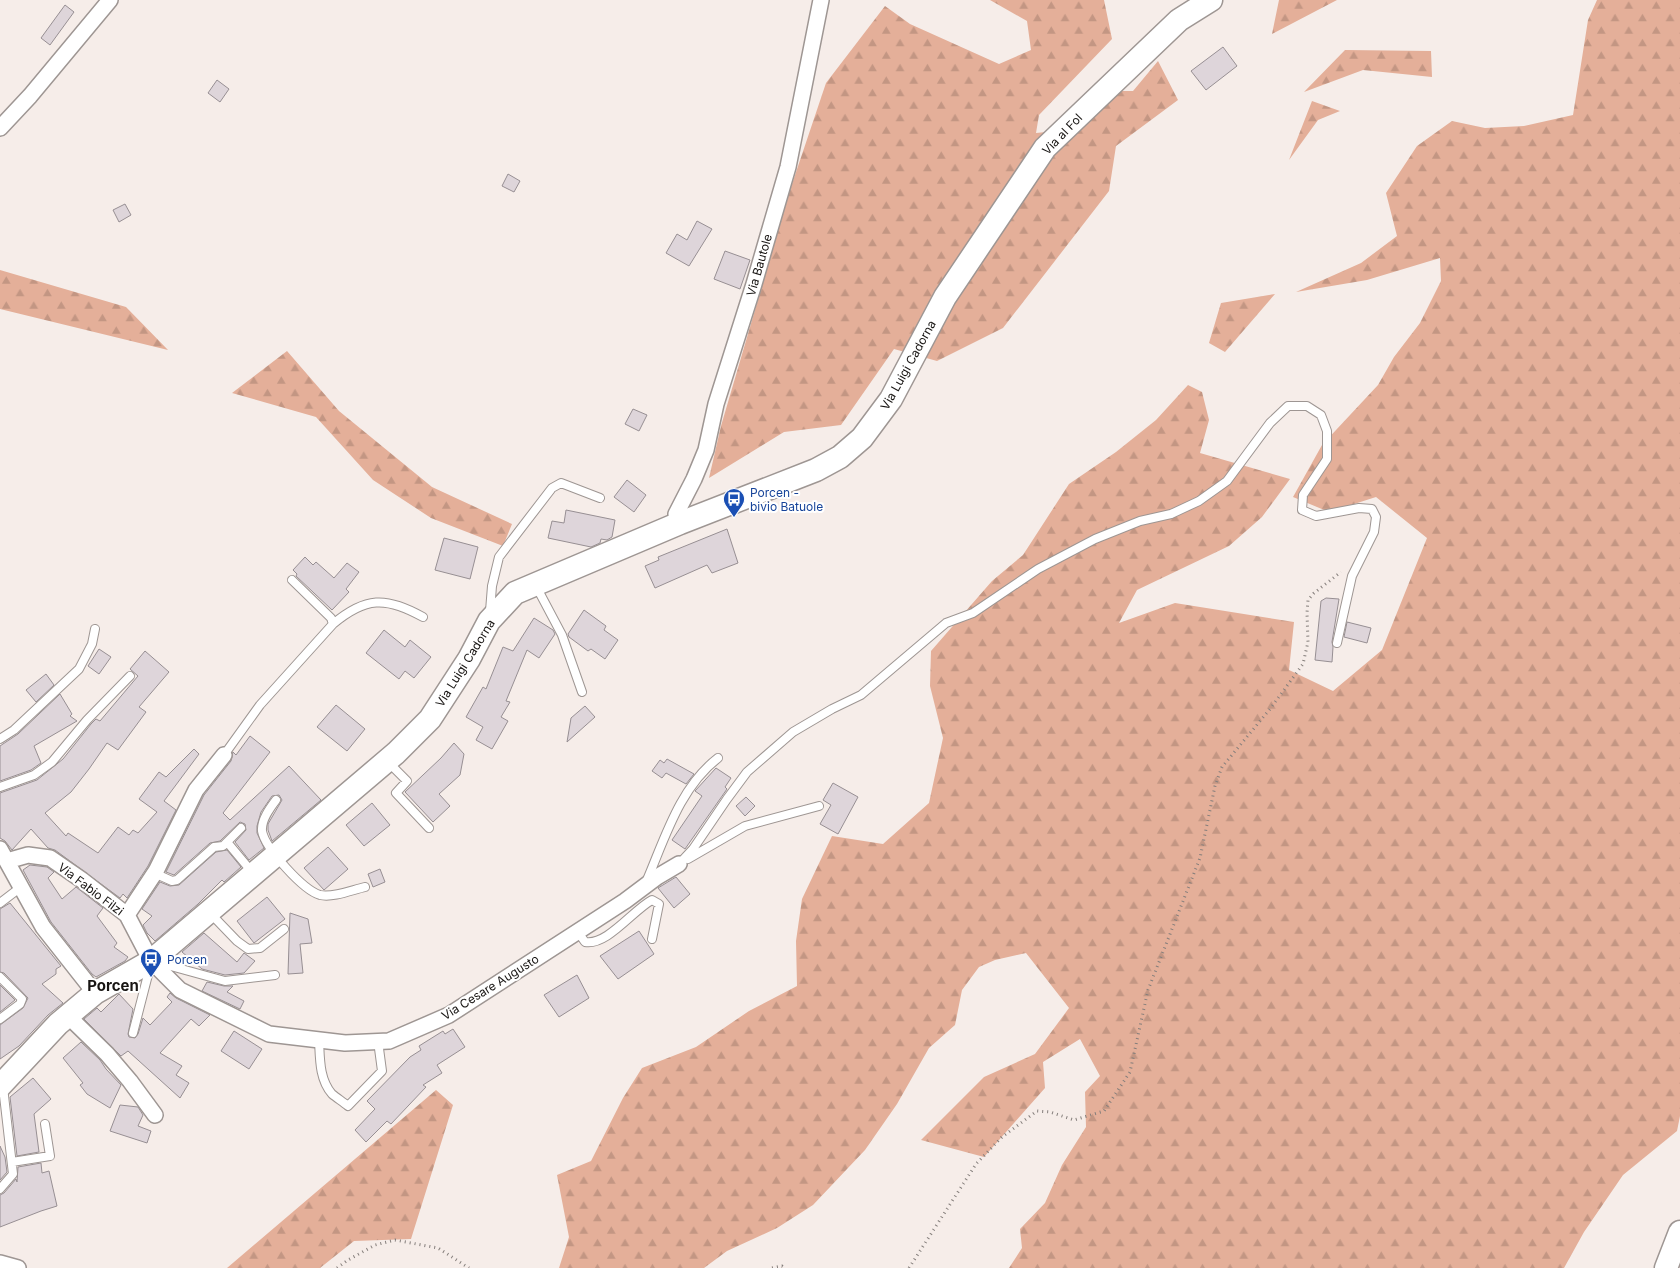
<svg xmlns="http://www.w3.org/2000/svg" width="1680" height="1268" viewBox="0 0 1680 1268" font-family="Inter,sans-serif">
<defs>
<pattern id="forest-firs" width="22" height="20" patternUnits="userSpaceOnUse" patternTransform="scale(1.25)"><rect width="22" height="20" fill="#e4af99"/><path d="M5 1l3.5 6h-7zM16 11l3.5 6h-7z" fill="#c39683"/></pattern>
</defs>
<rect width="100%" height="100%" fill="#f6ede9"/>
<path fill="url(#forest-firs)" d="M990 0H1104L1112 39 1039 115 1036 133 1077 129 1122 91H1133L1158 61 1178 100 1116 146 1109 191 1003 328 937 361 894 349 841 425 784 432 709 478 721 426 791 187 826 83 885 6 910 24 999 64 1031 50 1027 21Z
M1279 0H1337L1272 34Z
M1597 0H1680V1116L1677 1131 1623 1175 1584 1232 1564 1268H1009L1022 1248 1020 1229 1045 1203 1062 1165 1086 1127 1085 1092 1100 1076 1080 1039 1043 1062 1045 1088 984 1157 921 1140 984 1077 1035 1054 1069 1008 1026 953 995 960 979 967 962 990 955 1025 929 1048 897 1104 865 1150 813 1205 777 1228 727 1251 704 1268H559L569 1237 557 1175 591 1161 623 1098 642 1068 696 1047 749 1011 797 986 796 941 802 899 832 836 883 844 929 803 943 738 930 686 931 651 992 581 1023 555 1069 484 1116 452 1156 420 1188 385 1202 392 1209 420 1200 453 1290 479 1262 517 1229 546 1137 590 1119 623 1175 603 1294 622 1289 670 1333 691 1382 650 1427 538 1376 497 1329 512 1293 497 1322 445 1378 385 1394 357 1420 323 1441 281 1440 258 1367 280 1296 292 1361 263 1397 236 1386 193 1417 146 1452 121 1485 128 1524 126 1573 115 1588 20Z
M1345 50 1431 51 1432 77 1363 70 1304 92Z
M1312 101 1340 111 1318 120 1289 160Z
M0 270 126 307 168 350 0 309Z
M1275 294 1225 352 1209 343 1221 303Z
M287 351 339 411 432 487 512 524 503 546 431 518 373 480 316 417 232 393Z
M436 1090 453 1105 411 1239 354 1241 320 1268H227Z"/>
<path fill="#ded5da" stroke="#978f93" d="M65 5 74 12 50 45 41 38Z
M1223 47 1237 66 1206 90 1191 71Z
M217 80 229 89 220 102 208 93Z
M508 174 520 181 514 192 502 186Z
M125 204 131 215 119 222 113 210Z
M697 221 712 229 689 266 666 253 677 234 687 240Z
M725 251 750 260 740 289 714 279Z
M633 409 647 415 639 431 625 424Z
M627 480 646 495 634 512 614 497Z
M566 510 615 520 612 537 607 540 601 539 600 543 591 547 548 538 552 521 564 523Z
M727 529 738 563 712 573 707 565 655 588 645 566 659 560 658 557Z
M444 538 478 547 470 579 435 570Z
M305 557 313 565 316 562 334 578 347 563 359 572 346 589 349 592 332 610 296 576 297 574 293 570Z
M1326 598 1339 599 1332 642 1333 647 1332 662 1315 660 1321 601Z
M584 610 606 626 604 630 618 640 605 659 591 649 588 651 569 637 568 634Z
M534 618 553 630 555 634 539 658 527 650 506 701 510 702 501 717 508 721 492 749 476 740 483 727 466 717 483 687 486 689 503 647 513 651Z
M1347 622 1371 628 1367 643 1344 637Z
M384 630 405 647 410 640 431 657 414 678 405 671 399 679 366 653Z
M99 649 111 657 99 674 88 666Z
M145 651 169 672 139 707 146 712 118 750 107 743 89 769 71 792 45 813 66 836 68 833 98 853 118 827 129 835 133 830 138 833 157 812 139 799 159 772 166 777 194 749 199 754 164 801 176 810 148 866 127 898 123 894 120 898 55 850 48 848 31 829 12 850 5 841 0 838V793L37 780 63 759 91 724 96 719 100 721 138 676 130 669Z
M46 674 54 685 36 702 26 690Z
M60 694 72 714 70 716 77 721 34 746 41 763 31 770 0 781V746L18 734Z
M336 705 365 729 347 751 317 727Z
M585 706 595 717 567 742 571 718Z
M250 736 270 752 223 813 230 820 289 766 321 800 272 841 268 830V824L282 800 279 795 272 796 261 812 257 826V833L264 848 249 860 235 842 246 830 245 824 240 822 220 841 210 843 174 875 166 872 204 795 231 761 233 752 236 755Z
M454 743 464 754 460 775 439 794 450 806 433 822 405 792 441 758Z
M667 759 694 774 686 784 666 773 662 778 652 771 660 760 664 763Z
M716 768 731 778 725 787 727 789 685 849 672 840 702 796 695 791Z
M833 783 858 797 838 834 820 824 831 805 823 800Z
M746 797 755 806 745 816 736 806Z
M372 803 390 825 364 846 346 825Z
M328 847 348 869 324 890 304 868Z
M227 850 241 867 224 882 222 880 198 904 155 941 147 933 143 925 152 916 142 909 160 882 170 886 179 885 216 852Z
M30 865 47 867 54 872 48 878 62 899 76 887 103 908 97 916 117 943 114 947 128 957 125 961 96 977 92 974 51 922 23 870Z
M380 869 385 882 373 887 368 874Z
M676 877 690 894 674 908 658 888Z
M267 897 285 919 254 943 237 921Z
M10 903 61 966 56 969V974L42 984 63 1003 48 1015 19 1046 0 1059V1025L23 1008 28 998 4 973 0 972V909Z
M290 913 308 919 312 943 300 944 303 973 288 974Z
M639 931 654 954 618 979 600 956Z
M204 933 237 962 244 953 255 961 244 973 225 975 202 969 182 952Z
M577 975 589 998 559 1017 544 995Z
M207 982 224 986H233L227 992 244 1001 240 1009 202 991Z
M0 985 15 1000 0 1012Z
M170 993 176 998 210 1015 199 1026 191 1019 160 1053 182 1066 176 1075 189 1083 180 1098 128 1051 121 1056 84 1019 97 1008 101 1012 119 994 133 1009 128 1034 129 1037 135 1038 138 1034 143 1018 150 1025 172 1002 167 997Z
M453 1029 465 1047 437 1065 442 1073 423 1085 426 1087 391 1124 387 1121 366 1142 355 1130 375 1109 367 1101 410 1057 421 1050 419 1046 443 1031 445 1034Z
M234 1031 262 1049 249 1069 221 1051Z
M81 1042 100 1060 106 1069 121 1085 110 1108 87 1094 80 1085 83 1083 63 1058Z
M33 1078 51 1099 34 1114 39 1152 17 1156 10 1097Z
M120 1105 138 1107 143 1115 138 1126 151 1131 147 1143 110 1131Z
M0 1146 5 1157 7 1172 0 1180Z
M41 1163 42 1173 49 1171 57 1206 41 1211 0 1227V1195L4 1193 16 1179 17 1182 18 1167Z"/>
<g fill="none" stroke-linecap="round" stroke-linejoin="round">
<g stroke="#9e9693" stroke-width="10">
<path id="lane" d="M536 586 562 635 582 692
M490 611 492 586 499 557 552 488 561 483 600 498
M333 624C365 597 386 596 423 617
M0 739 14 730 79 669 92 644 95 629
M224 755 260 705 333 624 331 618 292 580
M388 762 407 781 396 793 429 828
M0 787 34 775 52 762 87 720 130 676
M276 800C270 808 261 820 262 831 265 848 303 890 320 895 333 898 352 890 365 887
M227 842 252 872
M688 859 745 826 819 806
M679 864 693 849 727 799 747 772 793 732 832 709 861 695 946 623 973 613 1038 569 1095 539 1140 521 1171 514 1199 501 1227 481 1270 423 1288 406H1307L1321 415 1327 431V459L1303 495 1302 510 1316 516 1359 508 1372 509 1376 517 1374 532 1352 576 1337 643
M154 873 172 881 177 880 214 847 223 846 241 828
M647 880C665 838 680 787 718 758
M0 903 21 887
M210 913 237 941 248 949 260 948 284 929
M578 932 585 942C607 946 633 910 652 900L659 904 652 939
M156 962 225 981 275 975
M0 977 22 999 20 1004 0 1019
M133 1033 150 967
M319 1040C320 1058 319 1079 332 1094 337 1098 343 1102 348 1106L382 1071 378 1041
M12 1162 50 1156 45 1124
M0 1189 13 1174 3 1087"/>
</g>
<g stroke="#9e9693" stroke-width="18">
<path id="street" d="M0 128 30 96 110 0
M680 523 676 514 694 479 706 450 716 404 754 284 788 167 821 0
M0 849 43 927 95 993
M7 861 28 855 50 858 82 880 127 915 151 961 180 990 269 1034 345 1043 389 1041 449 1015 625 901 657 877 679 864
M127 915 156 871 196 790 224 755
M68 1016 107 1054 130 1081 155 1115
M0 1263 18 1268"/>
</g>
<g stroke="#9e9693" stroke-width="25">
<path id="secondary" d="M0 1086 58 1024 95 993 151 961 396 753 430 719 469 659 489 621 515 593 680 523 816 470 840 457 862 438 891 399 945 297 1045 148 1179 20 1211 0
M1666 1268 1680 1232"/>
</g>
<path stroke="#847e7b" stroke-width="3" stroke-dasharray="1 4" stroke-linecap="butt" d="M337 1268 348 1260 375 1245 395 1240 438 1248 469 1268
M772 1268 782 1266 785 1268
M909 1268 976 1164 1002 1137 1037 1111 1050 1112 1074 1120 1104 1111 1130 1072 1148 990 1200 858 1215 786 1222 767 1270 709 1303 664 1308 642 1307 613 1308 600 1314 593 1341 572"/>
<use href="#lane" stroke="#fff" stroke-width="8"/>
<use href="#street" stroke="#fff" stroke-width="15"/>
<use href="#secondary" stroke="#fff" stroke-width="22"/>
</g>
<defs>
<g id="bus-pin" transform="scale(1.125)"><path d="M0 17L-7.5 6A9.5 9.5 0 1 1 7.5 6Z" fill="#1a4fb4" stroke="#fff"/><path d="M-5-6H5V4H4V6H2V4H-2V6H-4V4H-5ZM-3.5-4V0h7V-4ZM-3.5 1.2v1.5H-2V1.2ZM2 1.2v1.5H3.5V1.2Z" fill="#fff"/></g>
</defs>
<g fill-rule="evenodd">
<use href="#bus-pin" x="734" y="499"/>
<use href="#bus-pin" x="151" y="959"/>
</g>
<g text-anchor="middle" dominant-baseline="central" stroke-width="4" stroke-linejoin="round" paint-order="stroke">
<g font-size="12" fill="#181513" stroke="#fff">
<text transform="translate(1062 134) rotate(-46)">Via al Fol</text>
<text transform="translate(759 265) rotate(-74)">Via Bautole</text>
<text transform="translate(908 365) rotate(-61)">Via Luigi Cadorna</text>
<text transform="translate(465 663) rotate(-58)">Via Luigi Cadorna</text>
<text transform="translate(91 889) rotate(37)">Via Fabio Filzi</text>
<text transform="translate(490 987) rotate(-32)">Via Cesare Augusto</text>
</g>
<g font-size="12" fill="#164399" stroke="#fff" text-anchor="start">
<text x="750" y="492">Porcen -<tspan x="750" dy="14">bivio Batuole</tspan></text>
<text x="167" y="959">Porcen</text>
</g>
<g font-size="15" font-weight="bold" fill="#181513" stroke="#fff">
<text x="113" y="985">Porcen</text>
</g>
</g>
</svg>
